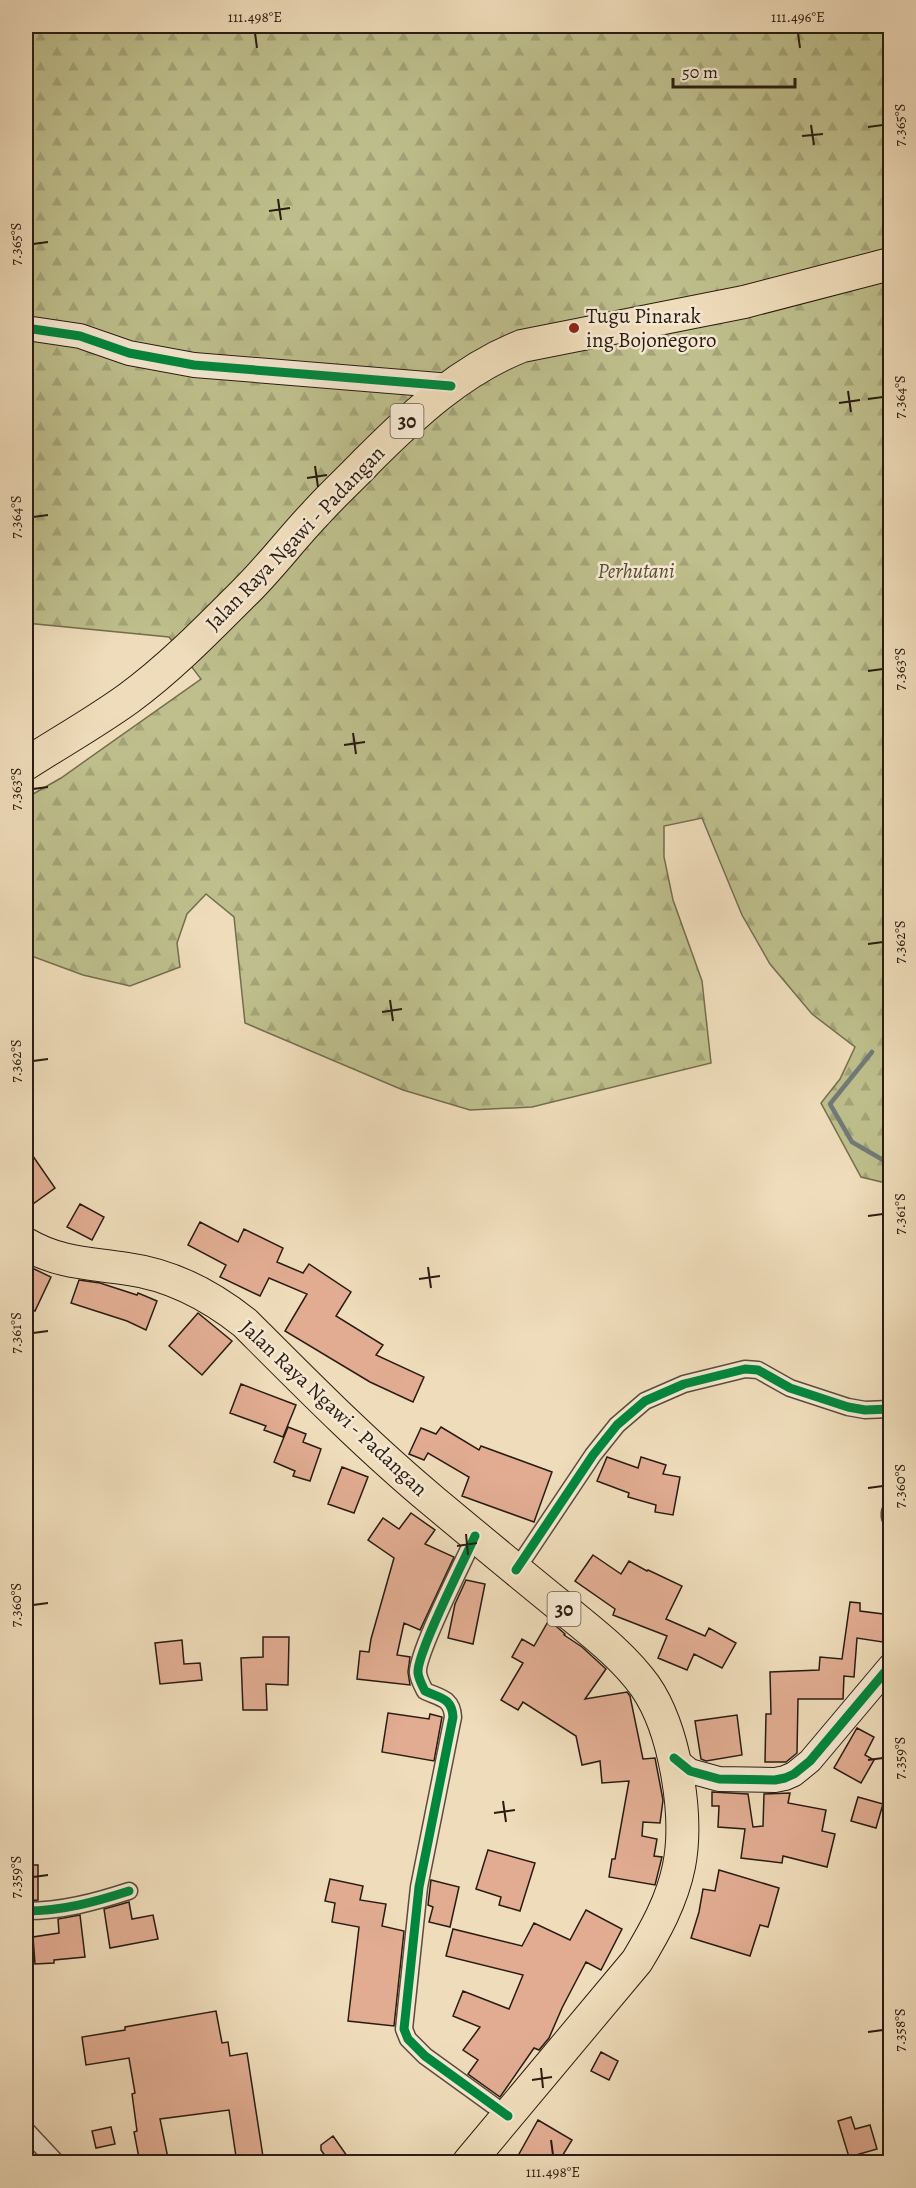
<svg xmlns="http://www.w3.org/2000/svg" width="916" height="2188" viewBox="0 0 916 2188" font-family="Alegreya,serif">
<defs>
<pattern id="forest-firs" width="22" height="20" patternUnits="userSpaceOnUse" patternTransform="scale(1.5)"><rect width="22" height="20" fill="#bebf8c"/><path d="M5 1l3.5 6h-7zM16 11l3.5 6h-7z" fill="#a3a478"/></pattern>
</defs>
<rect width="100%" height="100%" fill="#efdcba"/>
<filter id="stains"><feTurbulence type="fractalNoise" baseFrequency=".00333" numOctaves="4"/><feColorMatrix values="0 0 0 0 .2 0 0 0 0 .09 0 0 0 0 .02 0 0 0 .5 -.17"/></filter>
<radialGradient id="worn" r=".72"><stop offset=".6" stop-color="#630" stop-opacity="0"/><stop offset="1" stop-color="#630" stop-opacity=".3"/></radialGradient>
<path fill="url(#forest-firs)" stroke="#746e4f" stroke-width="1.5" d="M26 26H890V1184L861 1177 821 1103 840 1079 855 1047 812 1014 770 964 742 915 702 818 664 826V857L673 900 702 981 711 1063 532 1107 470 1110 403 1090 245 1023 234 917 206 894 187 914 177 943 180 967 130 986 83 975 26 954V798L61 778 201 679 169 637 26 623Z"/>
<g fill="none" stroke-linecap="round" stroke-linejoin="round">
<path stroke="#717a78" stroke-width="4.5" d="M872 1052 830 1104 852 1142 890 1164"/>
</g>
<path fill="#e1ac92" stroke="#2a1c12" stroke-width="1.5" d="M26 1146 55 1188 26 1209Z
M80 1204 104 1217 92 1240 67 1227Z
M200 1222 238 1242 244 1229 283 1248 277 1262 303 1273 309 1264 351 1292 336 1316 383 1345 376 1355 424 1377 413 1402 370 1382 285 1331 307 1294 269 1278 260 1296 220 1277 226 1265 188 1245Z
M32 1268 51 1277 35 1311 26 1307V1283Z
M79 1280 100 1283 137 1295 138 1293 157 1301 146 1330 127 1321 71 1303Z
M198 1313 232 1341 202 1375 169 1346Z
M241 1384 296 1405 283 1437 264 1430 266 1426 230 1413Z
M288 1427 306 1434 303 1442 321 1449 310 1481 293 1476 295 1471 274 1462Z
M441 1427 479 1450 481 1446 552 1472 534 1522 462 1496 469 1477 428 1453 424 1460 409 1454 421 1428 436 1434Z
M607 1457 638 1468 641 1457 666 1465 663 1474 680 1477 673 1515 655 1512 656 1505 628 1497 629 1493 597 1481Z
M342 1467 368 1477 354 1513 328 1504Z
M411 1513 435 1530 425 1544 454 1557 420 1630 404 1623 397 1655 410 1657 408 1672 410 1685 357 1679 360 1651 369 1652 371 1639 394 1558 368 1540 383 1518 399 1529Z
M593 1555 621 1574 629 1561 647 1571 648 1570 682 1586 666 1619 705 1636 709 1628 736 1643 722 1668 694 1654 687 1670 658 1658 667 1636 613 1615 615 1609 575 1581Z
M466 1580 485 1584 473 1644 448 1638 455 1604Z
M850 1602 860 1603V1611L891 1615 889 1643 857 1638 854 1677 844 1676 843 1699H798L797 1753 786 1762H765L766 1714H771L770 1672 819 1670 820 1657 842 1659Z
M549 1620 565 1634 564 1635 582 1647 606 1669 585 1699 627 1692 630 1696 643 1759 655 1758 663 1800 660 1823 643 1822 642 1836 657 1839 654 1856 662 1857 655 1885 609 1877 612 1859H615L629 1781 602 1783 600 1761 582 1765 576 1736 523 1702 518 1710 501 1700 523 1663 512 1657 522 1639 534 1646Z
M263 1637H289L288 1685 266 1684 267 1710H243L241 1658 263 1657Z
M182 1640 184 1664 200 1663 202 1680 160 1684 155 1643Z
M388 1713 429 1719 430 1714 442 1717 434 1761 382 1752Z
M737 1715 742 1755 706 1761 701 1759 695 1721Z
M857 1728 874 1737 865 1755 874 1760 861 1783 834 1768Z
M712 1792 748 1794 753 1827 763 1826 764 1794 790 1793 788 1803 826 1810 822 1831 835 1834 827 1867 783 1856 782 1863 741 1858 745 1829 718 1827 719 1806H712Z
M858 1797 883 1804 876 1828 851 1821Z
M488 1850 535 1863 520 1911 499 1905 501 1897 476 1889Z
M26 1865H38V1900L26 1901Z
M719 1870 779 1888 768 1927 760 1925 750 1956 691 1938 699 1912 703 1889 715 1891Z
M330 1879 363 1886 360 1900 386 1904 382 1926 404 1931 394 2026 348 2021 359 1927 332 1922 335 1903 325 1901Z
M431 1880 459 1887 450 1927 429 1922 433 1907 428 1905Z
M129 1902 132 1919 153 1915 158 1939 110 1948 104 1909Z
M586 1910 622 1929 601 1970 586 1962 562 2008 549 2038 539 2050 534 2048 500 2097 468 2074 478 2060 463 2050 480 2027 453 2016 463 1991 509 2009 523 1975 446 1956 453 1929 522 1946 534 1923 570 1940Z
M80 1915 85 1957 54 1960V1963L35 1964 33 1937 59 1933 58 1919Z
M216 2011 222 2043 228 2042 230 2056 247 2053 264 2163H237L229 2110 160 2119 169 2163H140L134 2132 137 2131 132 2094 135 2093 129 2058 86 2065 82 2037 125 2030V2027Z
M601 2052 618 2061 609 2080 591 2071Z
M851 2117 855 2129 870 2125 877 2149 849 2157 838 2121Z
M538 2120 572 2140 558 2163H514Z
M111 2127 115 2144 96 2148 92 2131Z
M333 2136 352 2163H330L321 2150V2145Z"/>
<g fill="none" stroke-linecap="round" stroke-linejoin="round">
<g stroke="#5b4c3c" stroke-width="19">
<path id="street" d="M890 1512V1517
M475 1536C465 1559 416 1654 418 1673 419 1680 422 1685 425 1691 440 1698 452 1698 453 1717L419 1887 404 2029 408 2039 425 2056 508 2116
M516 1570 593 1455 617 1425 645 1401 684 1384 745 1369 758 1370 790 1388 848 1407 865 1410 890 1409
M26 1911C62 1911 95 1902 129 1891
M26 2130 56 2162"/>
</g>
<g stroke="#2a1c12" stroke-width="26">
<path id="secondary" d="M26 328 80 336 129 353 194 365 451 386
M674 1758 690 1771 719 1779 775 1780 785 1778 794 1774 810 1761 890 1666"/>
</g>
<g stroke="#2a1c12" stroke-width="34">
<path id="highway" d="M26 764C60 742 96 722 129 698 170 668 207 630 243 594 269 569 291 539 316 513 332 495 350 479 367 461 413 415 461 370 522 346L744 302 890 264
M26 1244C60 1264 91 1263 128 1269 172 1275 211 1296 245 1323 306 1384 367 1446 433 1501 475 1536 517 1571 559 1605 589 1630 622 1654 645 1686 675 1729 689 1815 679 1866 672 1901 655 1931 637 1961L469 2162"/>
</g>
<use href="#street" stroke="#f5e8d2" stroke-width="16"/>
<use href="#secondary" stroke="#f5e8d2" stroke-width="24"/>
<use href="#highway" stroke="#efdcba" stroke-width="32"/>
<g stroke="#f5e8d2" stroke-width="13">
<path id="cycleway" d="M26 328 80 336 129 353 194 365 451 386
M475 1536C465 1559 416 1654 418 1673 419 1680 422 1685 425 1691 440 1698 452 1698 453 1717L419 1887 404 2029 408 2039 425 2056 508 2116
M516 1570 593 1455 617 1425 645 1401 684 1384 745 1369 758 1370 790 1388 848 1407 865 1410 890 1409
M674 1758 690 1771 719 1779 775 1780 785 1778 794 1774 810 1761 890 1666
M26 1911C62 1911 95 1902 129 1891"/>
</g>
<use href="#cycleway" stroke="#00873e" stroke-width="9"/>
</g>
<path fill="none" stroke="#2a1c12" stroke-width="2" d="M255 33 257 48M798 33 800 48M811 125 814 145M868 127 883 125M802 136 823 134M278 199 281 220M269 211 290 208M33 244 48 242M848 391 851 412M868 399 883 397M839 403 860 400M315 466 318 487M307 478 327 475M33 517 48 515M868 671 883 669M353 733 356 754M344 745 365 742M33 789 48 787M868 944 883 942M390 1000 393 1021M382 1012 402 1009M33 1061 48 1059M868 1216 883 1214M428 1267 431 1288M419 1279 440 1276M33 1333 48 1331M868 1488 883 1486M466 1534 468 1555M457 1546 477 1543M33 1605 48 1603M868 1760 883 1758M503 1801 506 1822M494 1813 515 1810M33 1877 48 1875M868 2032 883 2030M541 2068 543 2088M532 2080 552 2077M551 2140 553 2155"/>
<circle fill="#8f2418" stroke="#f5e8d2" stroke-width="2" cx="574" cy="328" r="6"/>
<g text-anchor="middle" dominant-baseline="central" stroke-width="5" stroke-linejoin="round" paint-order="stroke">
<g fill="#f5e8d2" stroke="#67594c" stroke-width="1.5">
<rect x="390.5" y="404" width="33" height="34" rx="4.5"/>
<rect x="547.5" y="1592" width="33" height="34" rx="4.5"/>
</g>
<g font-size="20" font-weight="bold" fill="#2a1c12">
<text x="407" y="421">30</text>
<text x="564" y="1609">30</text>
</g>
<g font-size="21" fill="#2a1c12" stroke="#f5e8d2" text-anchor="start">
<text x="586" y="316">Tugu Pinarak<tspan x="586" dy="24">ing Bojonegoro</tspan></text>
</g>
<g font-size="21" fill="#2a1c12" stroke="#f5e8d2">
<text transform="translate(295 538) rotate(-46)">Jalan Raya Ngawi - Padangan</text>
<text transform="translate(334 1408) rotate(43)">Jalan Raya Ngawi - Padangan</text>
</g>
<g font-size="21" font-style="italic" fill="#564d37" stroke="#f5e8d2">
<text x="636" y="571">Perhutani</text>
</g>
</g>
<rect width="916" height="2188" fill="none" stroke="#efdcba" stroke-width="66"/>
<path d="M673 78v9h122v-9" fill="none" stroke="#2a1c12" stroke-width="3"/>
<text x="682" y="78" font-size="18" fill="#2a1c12" stroke="#f5e8d2" stroke-width="4.5" paint-order="stroke">50 m</text>
<rect x="33" y="33" width="850" height="2122" fill="none" stroke="#2a1c12" stroke-width="2"/>
<g font-size="15" text-anchor="middle" fill="#2a1c12">
<text x="255" y="22">111.498°E</text>
<text x="798" y="22">111.496°E</text>
<text transform="translate(900 125) rotate(-90)" y="5">7.365°S</text>
<text transform="translate(16 244) rotate(-90)" y="5">7.365°S</text>
<text transform="translate(900 397) rotate(-90)" y="5">7.364°S</text>
<text transform="translate(16 517) rotate(-90)" y="5">7.364°S</text>
<text transform="translate(900 669) rotate(-90)" y="5">7.363°S</text>
<text transform="translate(16 789) rotate(-90)" y="5">7.363°S</text>
<text transform="translate(900 942) rotate(-90)" y="5">7.362°S</text>
<text transform="translate(16 1061) rotate(-90)" y="5">7.362°S</text>
<text transform="translate(900 1214) rotate(-90)" y="5">7.361°S</text>
<text transform="translate(16 1333) rotate(-90)" y="5">7.361°S</text>
<text transform="translate(900 1486) rotate(-90)" y="5">7.360°S</text>
<text transform="translate(16 1605) rotate(-90)" y="5">7.360°S</text>
<text transform="translate(900 1758) rotate(-90)" y="5">7.359°S</text>
<text transform="translate(16 1877) rotate(-90)" y="5">7.359°S</text>
<text transform="translate(900 2030) rotate(-90)" y="5">7.358°S</text>
<text x="553" y="2177">111.498°E</text>
</g>
<rect width="100%" height="100%" filter="url(#stains)"/>
<rect width="100%" height="100%" fill="url(#worn)"/>
</svg>
